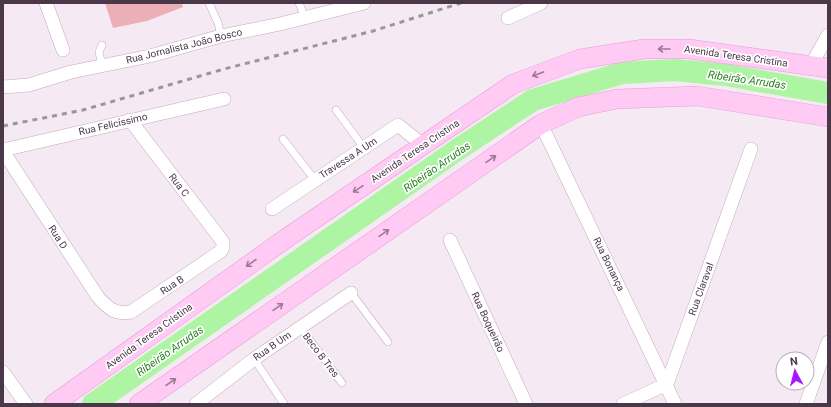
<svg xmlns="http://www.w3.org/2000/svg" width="831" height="407" viewBox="0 0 831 407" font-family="Roboto,sans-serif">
<rect width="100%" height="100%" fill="#f5e9f3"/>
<path fill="#ebb0b5" d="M105 3H182L183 7 147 21 113 28Z"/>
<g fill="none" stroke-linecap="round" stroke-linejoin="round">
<path stroke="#adf4a3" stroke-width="22" d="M93 404 457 150 533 100 622 73 674 70 726 75 828 93"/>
<g stroke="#c2abbe" stroke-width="8">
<path id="lane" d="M209 3 218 23 221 36
M299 3 305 18
M102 66 99 52 102 45
M336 110 364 148
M283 139 315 180
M351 293 388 342
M300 327 342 383
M254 359 284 404"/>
</g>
<g stroke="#c2abbe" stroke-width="14">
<path id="street" d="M46 3 63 50
M508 18 541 3
M810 67 828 35
M3 87 29 85 71 72 150 56 221 36 280 24 364 3
M541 124 675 404
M3 150 224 99
M3 151 98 297C108 308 115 315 131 312L221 251 223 247V242L130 120
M272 209 398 125 423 145
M450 240 526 404
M3 372 26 404
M196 404 254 359 351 293
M623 404 667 384 751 149
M806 404 828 342"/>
</g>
<g stroke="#e49fd5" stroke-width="20">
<path id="secondary" d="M54 404 288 237 513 84 580 59 644 49H689L828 68
M139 404 541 124 578 107 617 99 697 96 828 117"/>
</g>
<use href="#lane" stroke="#fff" stroke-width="7"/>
<use href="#street" stroke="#fff" stroke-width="13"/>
<use href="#secondary" stroke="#ffcaf3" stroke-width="19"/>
<path stroke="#989898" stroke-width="3" stroke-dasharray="5 5" stroke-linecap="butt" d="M3 126 83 110 224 69 373 31 461 3"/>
</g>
<defs><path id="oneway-shaft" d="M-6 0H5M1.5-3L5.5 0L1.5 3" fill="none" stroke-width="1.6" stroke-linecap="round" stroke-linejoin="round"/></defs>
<g stroke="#9b7995">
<use href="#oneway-shaft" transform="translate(664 49) rotate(-180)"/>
<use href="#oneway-shaft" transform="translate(538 74) rotate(160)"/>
<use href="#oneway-shaft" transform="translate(491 159) rotate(-35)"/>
<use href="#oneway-shaft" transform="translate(358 189) rotate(146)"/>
<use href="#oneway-shaft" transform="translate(384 233) rotate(-35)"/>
<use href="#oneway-shaft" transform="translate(251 263) rotate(145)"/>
<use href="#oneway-shaft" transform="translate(278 307) rotate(-35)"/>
<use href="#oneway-shaft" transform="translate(171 382) rotate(-35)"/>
</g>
<g text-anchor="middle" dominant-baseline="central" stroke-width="3.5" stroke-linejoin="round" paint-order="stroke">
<g font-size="10" fill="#4a3748" stroke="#fff">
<text transform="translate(184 46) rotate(-14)">Rua Jornalista João Bosco</text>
<text transform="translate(736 56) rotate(8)">Avenida Teresa Cristina</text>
<text transform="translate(113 124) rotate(-13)">Rua Felicíssimo</text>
<text transform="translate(415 151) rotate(-34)">Avenida Teresa Cristina</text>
<text transform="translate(348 158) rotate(-33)">Travessa A Um</text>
<text transform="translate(179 185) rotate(53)">Rua C</text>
<text transform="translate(58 237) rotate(57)">Rua D</text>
<text transform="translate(609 264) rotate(64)">Rua Bonança</text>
<text transform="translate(172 285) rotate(-34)">Rua B</text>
<text transform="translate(701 289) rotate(-70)">Rua Claraval</text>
<text transform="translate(488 322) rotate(65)">Rua Boqueirão</text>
<text transform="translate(149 336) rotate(-36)">Avenida Teresa Cristina</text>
<text transform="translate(272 346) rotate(-35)">Rua B Um</text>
<text transform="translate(321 355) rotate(53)">Beco B Tres</text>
</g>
<g font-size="11" font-style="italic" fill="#2a8121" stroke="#fff">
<text transform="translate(747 80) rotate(8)">Ribeirão Arrudas</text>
<text transform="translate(437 167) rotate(-35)">Ribeirão Arrudas</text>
<text transform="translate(170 351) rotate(-35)">Ribeirão Arrudas</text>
</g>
</g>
<rect width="831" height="407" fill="none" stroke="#4a3748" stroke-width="8"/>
<g transform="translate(795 371) rotate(353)"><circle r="19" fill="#ffffff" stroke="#b7afb6"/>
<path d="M0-3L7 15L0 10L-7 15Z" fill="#a817ff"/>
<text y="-6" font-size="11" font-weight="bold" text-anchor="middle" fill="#4a3748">N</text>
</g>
</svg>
